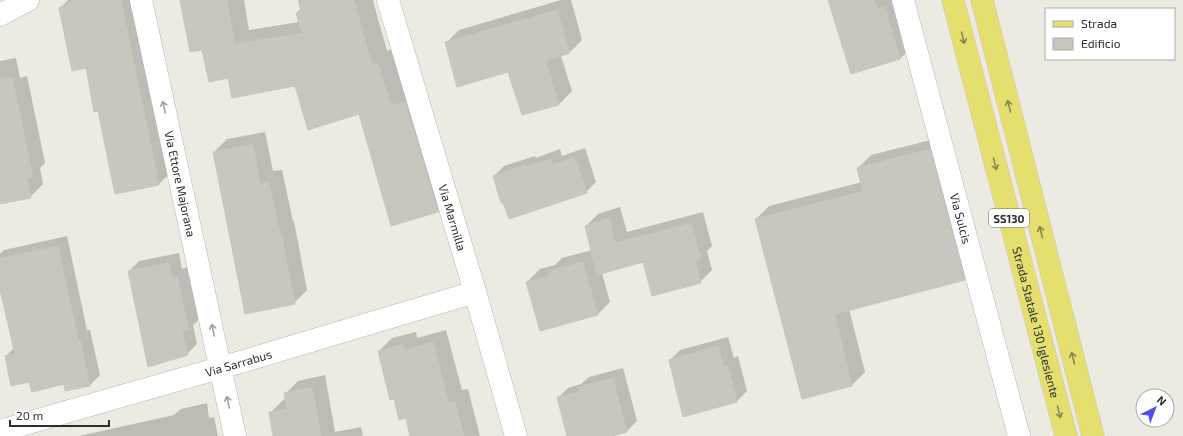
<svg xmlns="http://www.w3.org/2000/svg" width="1183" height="436" viewBox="0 0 1183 436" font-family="'Exo 2',sans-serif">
<rect width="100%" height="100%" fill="#edeae1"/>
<path fill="#0003" d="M68 0H137L172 171 159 184 116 193 98 110 87 67 60 8Z
M181 0H244L249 30 299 22 297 13 301 8V0H374L373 1 387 51 392 49 452 197 438 212 359 113 295 85 228 77 203 49Z
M561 0H571L582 40 569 53 561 56 572 91 559 104 509 70 446 43 459 30Z
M829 0H898L912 46 900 59Z
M16 58 20 78 27 76 45 163 40 168 43 184 30 197 0 203V61Z
M265 132 273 171 282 170 293 221H294L307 290 294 303 214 152 227 139Z
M943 137 977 266 964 279 849 309 865 372 852 385 802 398 756 219 769 206 862 182 858 168 871 155Z
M585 148 596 182 586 192 494 176 504 166 535 156 536 158 560 149 562 156Z
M620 207 627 232 703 212 712 246 707 251 712 270 700 282 644 261 602 273 610 302 597 315 527 282 540 269 555 265 562 258 592 250 586 226 598 214Z
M67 236 87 330H90L100 375 90 385 30 381 6 356 14 348 0 285V254L4 250Z
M179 253 182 269 187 267 199 319 193 325 197 344 187 354 129 271 139 261Z
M446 330 462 390 468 389 480 436H411L406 417 395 398 379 351 392 338 416 332 417 338Z
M728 337 734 358 738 356 747 391 737 401 684 416 670 360 680 350Z
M623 368 637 421 627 431 608 436H568L558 398 568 388 581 384 589 377Z
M325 375 335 432 361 427 363 436H274L270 413 283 400 286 399 285 394 298 381Z
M207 403 209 418 214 417 218 436H79L174 415 181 409Z"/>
<path fill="#c9c6c0" stroke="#c8c6ba" d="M74 0H121L159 185 115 194 98 111 94 112 86 68 72 71 59 8Z
M180 0H227L235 44 302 33 296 13 301 11 298 0H354L372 65 378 63 391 105 405 102 438 212 391 226 359 114 308 130 295 86 232 98 228 78 209 82 202 50 190 52Z
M828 0H874L877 8 885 7 900 59 851 74Z
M557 10 570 53 546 61 559 105 522 115 508 72 457 87 445 42Z
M12 77 33 177 27 178 31 198 0 204V79Z
M253 144 260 184 269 182 280 234 281 233 295 304 245 314 213 152Z
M930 149 965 280 835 314 852 386 802 399 755 219 863 191 857 168Z
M575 157 587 193 509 219 503 203H501L493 176 525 165 526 167 550 159 552 165Z
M609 218 615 243 691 223 701 259 695 261 701 283 652 296 643 262 597 275 585 226Z
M58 246 78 340 80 339 90 386 65 391 64 384 32 392 29 382 11 386 5 356 15 354 0 290V258Z
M583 262 598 315 540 331 526 282 549 276 548 271Z
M169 263 172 278 177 277 189 330 182 331 188 355 148 367 128 271Z
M433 342 449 403 455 401 464 436H410L406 418 399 420 394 399 390 400 378 351 403 344 404 350Z
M718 346 724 367 728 366 737 402 683 417 669 360Z
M613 378 627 432 612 436H567L557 397 579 392 578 387Z
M312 387 321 436H273L269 412 287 409 284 393Z"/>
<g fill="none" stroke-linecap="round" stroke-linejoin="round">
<g stroke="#b4b4bf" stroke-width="23">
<g id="minor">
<path id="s1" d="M388 0 475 292 516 436"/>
<path id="s2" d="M903 0 1019 436"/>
<path d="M0 15 28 0"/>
<path id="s3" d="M0 431 251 359 475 292"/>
</g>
</g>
<g stroke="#b4b4bf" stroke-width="23">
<g id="tertiary">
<path id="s4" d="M141 0 235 436"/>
</g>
</g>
<g stroke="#c8c8c8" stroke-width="23">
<g id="primary">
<path id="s5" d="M953 0 1066 436"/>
<path d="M982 0 1093 436"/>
</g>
</g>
<use href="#minor" stroke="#fff" stroke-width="22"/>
<use href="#tertiary" stroke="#fff" stroke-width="22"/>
<use href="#primary" stroke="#e4df6e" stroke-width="22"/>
</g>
<defs><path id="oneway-shaft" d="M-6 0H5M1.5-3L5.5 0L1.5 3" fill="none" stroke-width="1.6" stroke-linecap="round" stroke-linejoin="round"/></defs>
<g stroke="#88864e">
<use href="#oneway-shaft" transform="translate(963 38) rotate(76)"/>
<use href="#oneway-shaft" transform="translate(1009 106) rotate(-104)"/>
<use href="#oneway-shaft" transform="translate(995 164) rotate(76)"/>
<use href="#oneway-shaft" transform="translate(1041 232) rotate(-104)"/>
<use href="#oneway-shaft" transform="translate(1073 358) rotate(-104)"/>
<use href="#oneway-shaft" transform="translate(1059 412) rotate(76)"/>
</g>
<g stroke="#a0a0a0">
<use href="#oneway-shaft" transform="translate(164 107) rotate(-102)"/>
<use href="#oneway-shaft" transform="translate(213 330) rotate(-102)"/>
<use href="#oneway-shaft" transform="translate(228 402) rotate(-102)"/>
</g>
<g text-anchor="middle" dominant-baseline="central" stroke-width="3" stroke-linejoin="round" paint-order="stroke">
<rect fill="#fff" stroke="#6c6c6c" stroke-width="1" x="989" y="209" width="40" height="18" rx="3"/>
<g font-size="11" font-weight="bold" fill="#2d2d2d">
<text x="1009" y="218">SS130</text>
</g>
<g font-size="12" fill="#2d2d2d" stroke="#fff">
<text stroke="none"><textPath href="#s4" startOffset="188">Via Ettore Majorana</textPath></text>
<text stroke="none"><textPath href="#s1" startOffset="227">Via Marmilla</textPath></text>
<text stroke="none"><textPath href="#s2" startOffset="226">Via Sulcis</textPath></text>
<text stroke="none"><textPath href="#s5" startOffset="333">Strada Statale 130 Iglesiente</textPath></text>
<text stroke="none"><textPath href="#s3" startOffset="248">Via Sarrabus</textPath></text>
</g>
</g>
<rect x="1045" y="8" width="130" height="52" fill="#ffffff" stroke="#ababab"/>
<rect x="1053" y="21" width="20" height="6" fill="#e4df6e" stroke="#ababab"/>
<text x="1081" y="28" font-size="12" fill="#2d2d2d">Strada</text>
<rect x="1053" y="38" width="20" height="12" fill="#c9c6c0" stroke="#ababab"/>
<text x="1081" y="48" font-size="12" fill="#2d2d2d">Edificio</text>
<g transform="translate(1155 408) rotate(42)"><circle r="19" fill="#ffffff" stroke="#ababab"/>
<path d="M0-3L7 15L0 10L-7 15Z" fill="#5151ea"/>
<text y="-6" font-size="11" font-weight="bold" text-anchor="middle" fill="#2d2d2d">N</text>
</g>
<path d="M10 420v6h99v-6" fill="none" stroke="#2d2d2d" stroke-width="2"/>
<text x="16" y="420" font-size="12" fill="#2d2d2d" stroke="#ffffff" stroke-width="3" paint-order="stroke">20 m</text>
</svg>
